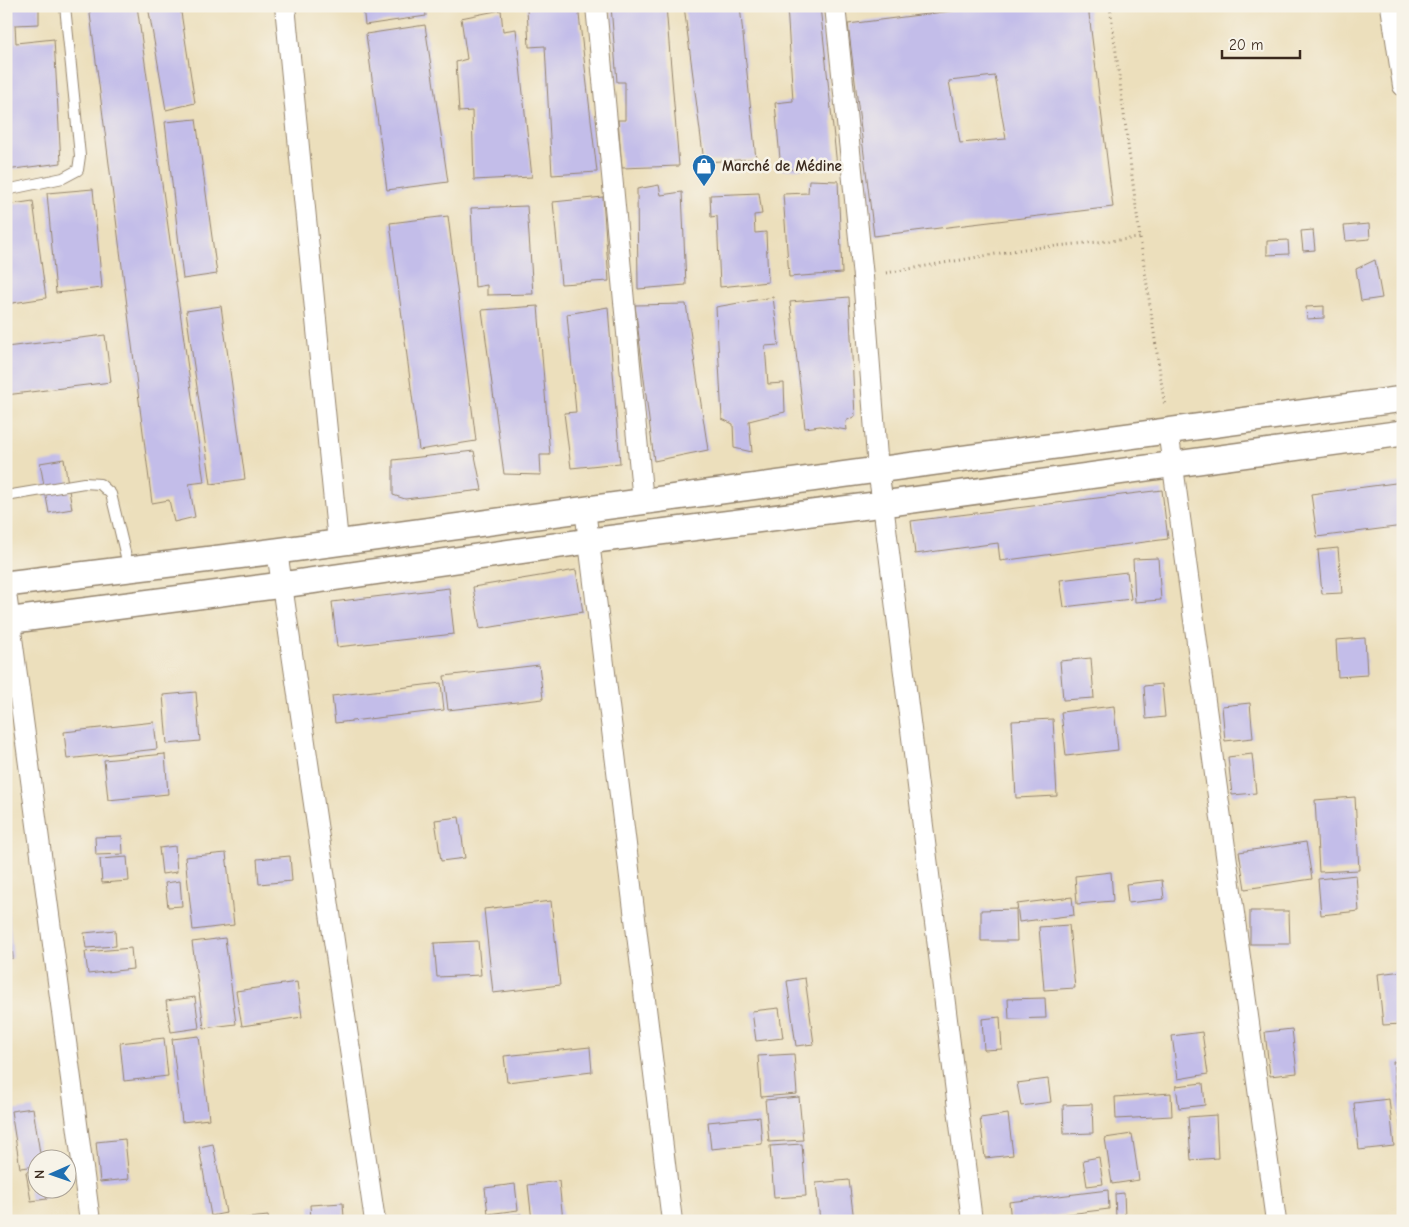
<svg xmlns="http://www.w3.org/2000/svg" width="1409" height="1227" viewBox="0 0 1409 1227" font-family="'Comic Neue',sans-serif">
<rect width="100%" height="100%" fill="#f7f3e8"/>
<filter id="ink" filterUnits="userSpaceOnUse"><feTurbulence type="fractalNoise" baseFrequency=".02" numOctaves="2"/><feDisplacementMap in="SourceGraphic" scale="10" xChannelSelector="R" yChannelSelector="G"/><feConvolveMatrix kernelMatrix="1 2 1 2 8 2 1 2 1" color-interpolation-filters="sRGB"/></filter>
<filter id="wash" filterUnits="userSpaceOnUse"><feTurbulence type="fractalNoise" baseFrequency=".0096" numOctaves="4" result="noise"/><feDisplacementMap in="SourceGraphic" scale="20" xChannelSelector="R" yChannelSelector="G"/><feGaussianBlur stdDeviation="1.12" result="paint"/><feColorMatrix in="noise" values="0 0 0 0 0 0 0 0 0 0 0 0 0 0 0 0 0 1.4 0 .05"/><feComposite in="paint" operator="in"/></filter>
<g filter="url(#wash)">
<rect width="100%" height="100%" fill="#ecdfbc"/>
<g id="blocks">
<path fill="#c3bde9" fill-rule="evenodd" d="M6 6H39V24L15 25 16 43 54 39 61 163 6 170Z
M89 6H137L204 482 189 484 195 517 174 522 169 500 152 503Z
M148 6H180L195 103 166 110Z
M363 6H425L426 16 365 25Z
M548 6H578L597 172 552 175 545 46 529 47 527 9Z
M611 6H666L679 166 622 168 618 120H625V82H617Z
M684 6H740L756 159 704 162Z
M787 6H820L837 166 781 170 775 103 793 101Z
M991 6H1088L1113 207 874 236 848 24ZM995 76 1006 139 960 143 949 81Z
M501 10 503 31 516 29 532 177 474 180 472 111 459 112 456 62 467 59 461 18Z
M425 25 448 182 387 190 366 34Z
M196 119 217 274 183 279 165 122Z
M809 180 838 181 842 273 789 277 783 194 808 193Z
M659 185 661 195 682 192 686 285 638 289 637 189Z
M93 189 102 288 56 293 47 193Z
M759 193 762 214 754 215 755 233 766 232 768 282 720 287 717 216 711 217 710 195Z
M603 197 609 281 561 284 553 202Z
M33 201 46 298 6 304V205Z
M527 206 533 294 487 295V285L475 287 471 208Z
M448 216 476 441 419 450 390 223Z
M1369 224 1370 239 1346 241 1344 226Z
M1313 230 1315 250 1303 251 1301 231Z
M1288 240 1289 254 1267 255V241Z
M1375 260 1382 298 1361 301 1356 269Z
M773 297 779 345 765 346 768 384 784 383 785 412 749 421 752 452 734 448 733 424 722 419 716 307Z
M849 297 855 416 846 421 847 430 820 426 805 428 790 302Z
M686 304 708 450 654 461 635 305Z
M221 306 245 479 211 484 186 311Z
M538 306 550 455H540L541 475 504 474 482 310Z
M1324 306V318L1307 319 1306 307Z
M608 307 620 463 571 468 564 413 576 412 567 314Z
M105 335 111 382 6 395V347Z
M474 451 482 490 405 499 393 495V460Z
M64 459 72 509 49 513 40 463Z
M1403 482V526L1317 537 1311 494Z
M1162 490 1168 539 1000 561 998 543 915 554 911 521Z
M1338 548 1342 593 1322 594 1318 550Z
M1158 558 1161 600 1135 602 1133 559Z
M576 570 583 612 480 629 473 587Z
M1127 572 1131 599 1064 607 1060 580Z
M449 588 454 634 337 647 332 602Z
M1365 638 1367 675 1338 677 1336 640Z
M1091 658 1094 698 1063 700 1060 661Z
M539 665 543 699 448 710 444 676Z
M441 683 444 710 335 723 332 696Z
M1162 684 1165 717 1146 719 1144 686Z
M196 692 200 741 167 744 163 695Z
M1250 703 1253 738 1225 741 1222 706Z
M1114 706 1118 750 1066 756 1061 712Z
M1053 719 1057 796 1016 798 1012 721Z
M154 722 157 749 67 759 64 732Z
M165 754 168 794 108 800 104 760Z
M1252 754 1256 793 1232 795 1228 757Z
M1355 797 1359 870 1319 872 1315 800Z
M459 817 465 858 441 861 435 820Z
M122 836 123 854 96 855 95 837Z
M1306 842 1312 879 1245 889 1239 852Z
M175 846 177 872 162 874 159 848Z
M226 853 234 925 193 930 185 857Z
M290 856 292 881 259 884 257 859Z
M127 857 129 881 102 883 100 859Z
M1111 872 1113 901 1077 904 1075 876Z
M1356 875 1359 911 1321 915 1318 879Z
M1162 880 1164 899 1128 903 1126 884Z
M180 881 182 906 168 907 165 883Z
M1072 897 1074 915 1019 922 1017 904Z
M551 901 560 985 493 993 484 909Z
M6 906H8L13 958 6 959Z
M1016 909 1017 941H981V910Z
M1250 911H1289L1290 944H1250Z
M1069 925 1075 988 1044 990 1039 927Z
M115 930 116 946 86 948 84 933Z
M225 938 236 1024 204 1028 192 942Z
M478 941 481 975 437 977 434 943Z
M131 948 133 969 88 974 85 952Z
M1403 971V1024L1383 1025 1378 974Z
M805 978 814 1044 796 1046 787 981Z
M297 982 302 1017 242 1026 236 991Z
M195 997 199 1028 171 1032 166 1001Z
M1045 998 1046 1018 1009 1019 1008 999Z
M779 1008 783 1038 756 1041 752 1011Z
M1000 1017 1002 1049 984 1050 982 1019Z
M1292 1029 1297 1073 1270 1076 1265 1032Z
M1202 1032 1208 1074 1178 1079 1172 1036Z
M199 1036 209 1119 182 1122 172 1039Z
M164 1038 168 1076 124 1081 120 1043Z
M590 1047 592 1072 507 1082 504 1056Z
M794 1054 797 1094 761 1097 758 1056Z
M1403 1061V1137H1401L1393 1062Z
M1048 1079 1051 1102 1021 1106 1017 1083Z
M1203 1083 1205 1105 1179 1108 1176 1086Z
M1171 1093 1172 1116 1116 1119 1115 1097Z
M799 1097 803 1140 769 1142 765 1100Z
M1389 1099 1394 1146 1359 1150 1354 1103Z
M1092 1104 1093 1133 1064 1134 1063 1105Z
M33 1108 41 1160H38V1166L20 1168 11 1111Z
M1008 1114 1013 1155 985 1158 980 1118Z
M1216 1115 1218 1158 1191 1160 1188 1117Z
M760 1117 762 1144 711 1149 708 1122Z
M1132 1134 1139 1180 1112 1184 1105 1138Z
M125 1139 129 1179 100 1182 96 1142Z
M213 1144 226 1213 211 1216 199 1147Z
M802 1144 806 1196 774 1198 770 1146Z
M1099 1157 1103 1184 1087 1186 1083 1160Z
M38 1170V1190H45L47 1199 31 1201 26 1172Z
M849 1180 854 1221H820L816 1183Z
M559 1181 563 1221H532L528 1185Z
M515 1184 518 1210 488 1214 485 1188Z
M1108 1190 1109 1209 1011 1221 1009 1202Z
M1124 1193 1125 1217 1116 1218 1115 1194Z
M343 1203 344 1218 311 1219 310 1205Z
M521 1214 522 1221H495L494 1218Z
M268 1216 269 1221H239V1219Z"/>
</g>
</g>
<g filter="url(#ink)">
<use href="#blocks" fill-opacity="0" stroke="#94846d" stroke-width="1"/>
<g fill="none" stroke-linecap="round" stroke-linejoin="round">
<g stroke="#94846d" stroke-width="12">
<path id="service" d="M6 190 63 178 78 170 80 156 65 6
M6 496 84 483 100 484 111 494 129 569"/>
</g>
<g stroke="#94846d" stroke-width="22">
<path id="minor" d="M285 6 338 542
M596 6 643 502
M835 6 863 277 878 470 883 504 972 1221
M1391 6 1403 86
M1168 430 1276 1221
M585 509 672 1221
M277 551 375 1221
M6 593 90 1221"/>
</g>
<g stroke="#94846d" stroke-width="28">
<path id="tertiary" d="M6 584 277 551 1403 399
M6 621 282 585 589 541 883 504 1403 433"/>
</g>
<path stroke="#94846d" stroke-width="3" stroke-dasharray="1 4" stroke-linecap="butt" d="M1110 6 1140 238 1165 407
M886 273 1024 249 1140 238"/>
<use href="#service" stroke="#fff" stroke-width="10"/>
<use href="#minor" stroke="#fff" stroke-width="20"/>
<use href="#tertiary" stroke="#fff" stroke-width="25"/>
</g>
</g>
<defs>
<g id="shop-pin" transform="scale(1.25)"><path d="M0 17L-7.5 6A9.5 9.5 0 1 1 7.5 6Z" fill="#1f6fb2" stroke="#f7f3e8"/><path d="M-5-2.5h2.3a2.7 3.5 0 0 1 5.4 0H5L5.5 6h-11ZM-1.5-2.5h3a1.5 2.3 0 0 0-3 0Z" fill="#fff"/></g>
</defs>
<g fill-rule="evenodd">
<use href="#shop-pin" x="704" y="166"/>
</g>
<g text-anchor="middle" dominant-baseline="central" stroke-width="5" stroke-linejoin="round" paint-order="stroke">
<g font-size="15" font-weight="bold" fill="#3b2a1e" stroke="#f7f3e8" text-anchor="start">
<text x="722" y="166">Marché de Médine</text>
</g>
</g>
<rect width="1409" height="1227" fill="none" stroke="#f7f3e8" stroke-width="25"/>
<g transform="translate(52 1174) rotate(268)"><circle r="24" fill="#f7f3e8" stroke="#aca397"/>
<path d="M0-4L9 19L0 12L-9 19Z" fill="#1f6fb2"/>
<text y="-8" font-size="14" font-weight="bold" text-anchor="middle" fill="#3b2a1e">N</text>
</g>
<path d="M1222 50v8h78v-8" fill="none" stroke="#3b2a1e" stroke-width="2.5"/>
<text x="1229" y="50" font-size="15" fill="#3b2a1e" stroke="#f7f3e8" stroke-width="4" paint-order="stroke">20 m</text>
</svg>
